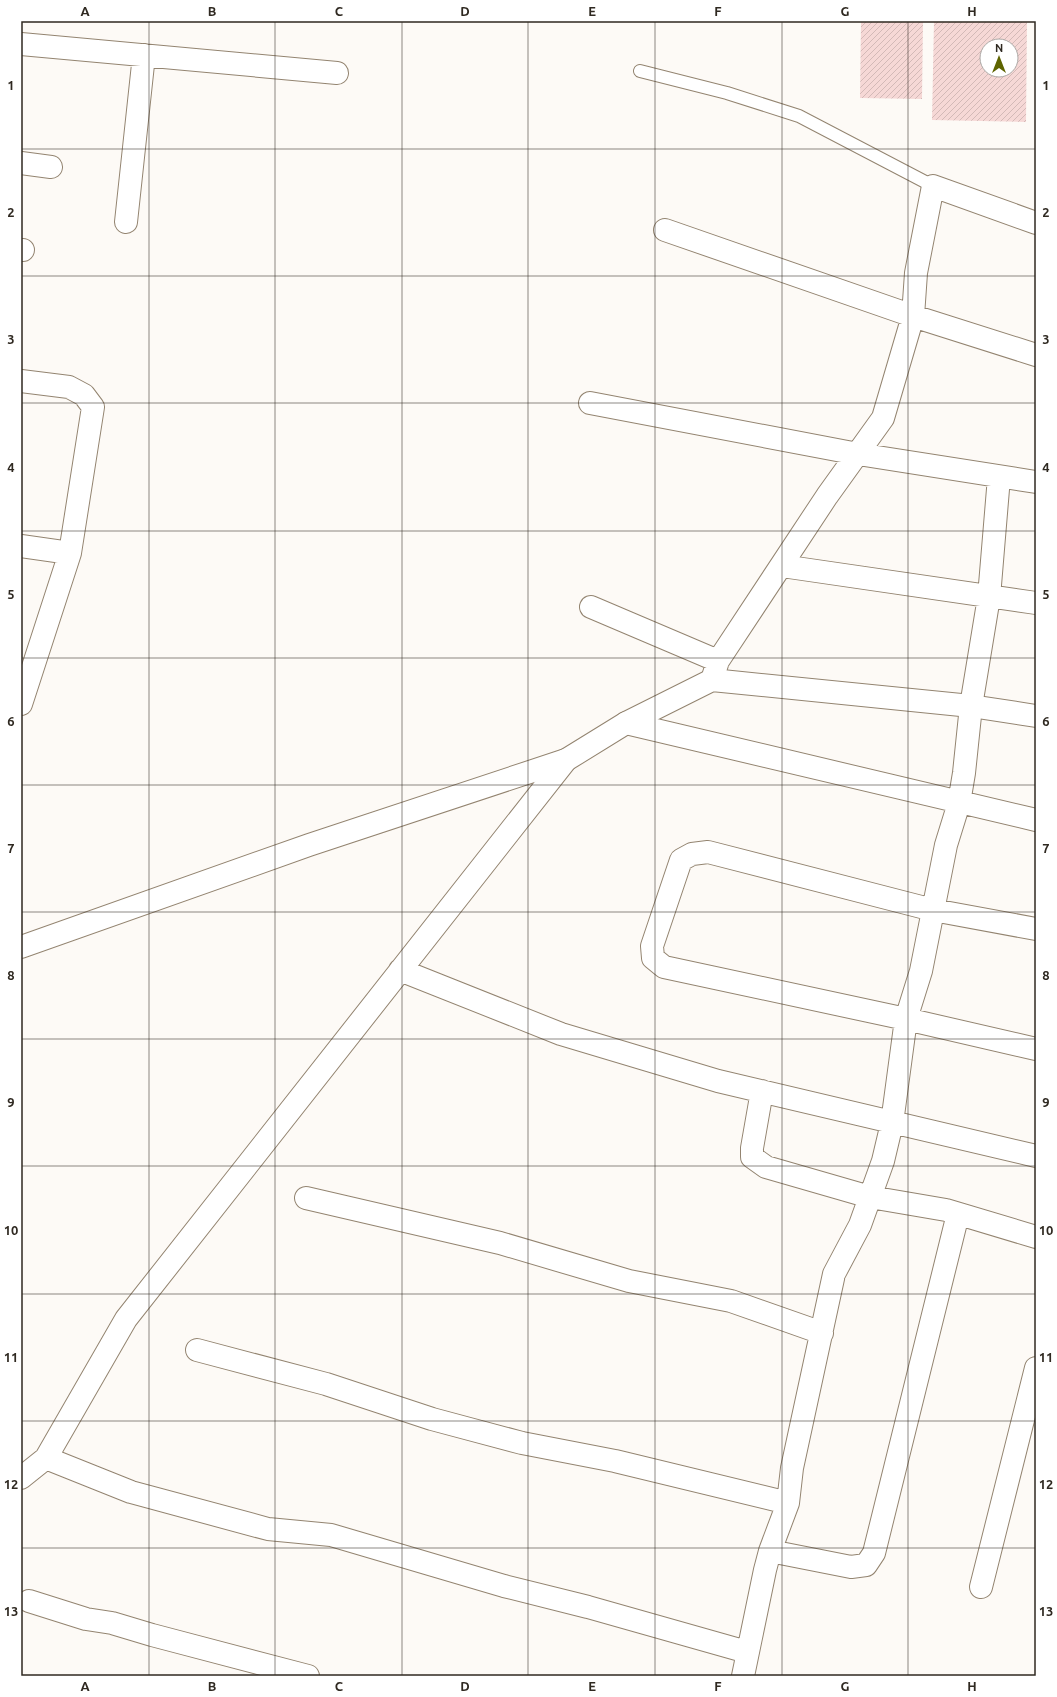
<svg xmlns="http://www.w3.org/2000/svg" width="1057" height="1697" viewBox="0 0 1057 1697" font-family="Ubuntu,sans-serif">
<defs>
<pattern id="building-hatch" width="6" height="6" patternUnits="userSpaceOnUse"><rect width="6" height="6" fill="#f6d8d6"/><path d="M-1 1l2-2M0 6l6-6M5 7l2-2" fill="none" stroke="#d3b9b7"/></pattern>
</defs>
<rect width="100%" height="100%" fill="#fdfaf6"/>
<path fill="url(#building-hatch)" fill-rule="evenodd" d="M861 21H923L922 99 860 98Z
M934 21H1027L1026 122 932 120ZM987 46H1011V70H987Z"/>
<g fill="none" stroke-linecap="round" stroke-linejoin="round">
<g stroke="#938470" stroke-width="14">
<path id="lane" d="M640 71 727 93 799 116 933 186"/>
</g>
<g stroke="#938470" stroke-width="24">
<path id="street" d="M21 44 337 73
M21 163 51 167
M126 222 144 55
M665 230 913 316 1036 355
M21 250H23
M21 381 69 387 84 395 93 407 70 553
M590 403 858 454 1036 482
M21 546 70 553 21 704
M782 566 1036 603
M591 607 718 661
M712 680 718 661 827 496 883 418 913 316 916 273 933 186 1036 223
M626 723 1036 820
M1036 929 933 910 708 852 692 854 681 860 652 946 653 958 664 967 906 1019 1036 1049
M400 970 561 1034 718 1081 1036 1156
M762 1091 752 1148V1157L766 1167 870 1197 946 1210 1036 1237
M306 1198 500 1243 629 1281 731 1301 822 1333
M197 1350 326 1384 432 1419 522 1443 615 1461 788 1503
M46 1458 131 1492 268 1529 331 1535 504 1586 588 1607 747 1652
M21 1478 46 1458 126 1319 566 760
M770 1551 851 1567 866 1565 874 1553 958 1214
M981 1587 1036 1368
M29 1601 86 1619 112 1623 152 1635 308 1676
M743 1676 765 1570 770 1551 788 1503 792 1468 834 1274 860 1225 883 1161 892 1123 906 1019 921 971 946 845 959 803 964 773 971 706 989 597 999 477"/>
</g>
<g stroke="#938470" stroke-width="24">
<path id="secondary" d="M21 947 309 845 566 760 626 723 712 680 971 706 1036 716"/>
</g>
<use href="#lane" stroke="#fff" stroke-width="12"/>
<use href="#street" stroke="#fff" stroke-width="22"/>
<use href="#secondary" stroke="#fff" stroke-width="22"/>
</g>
<path fill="none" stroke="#2f2921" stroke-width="1" stroke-opacity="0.55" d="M149 21V1676M275 21V1676M402 21V1676M528 21V1676M655 21V1676M782 21V1676M908 21V1676M21 149H1036M21 276H1036M21 403H1036M21 531H1036M21 658H1036M21 785H1036M21 912H1036M21 1039H1036M21 1166H1036M21 1294H1036M21 1421H1036M21 1548H1036"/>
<rect width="1057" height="1697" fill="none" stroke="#ffffff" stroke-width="44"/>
<g transform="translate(999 58)"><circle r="19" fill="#ffffff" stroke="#aca9a6"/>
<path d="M0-3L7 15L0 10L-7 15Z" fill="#5e6400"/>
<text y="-6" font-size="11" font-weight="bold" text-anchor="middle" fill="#2f2921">N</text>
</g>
<rect x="22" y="22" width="1013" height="1653" fill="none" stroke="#2f2921" stroke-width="1.5"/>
<g font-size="13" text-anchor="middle" font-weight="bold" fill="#2f2921">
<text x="85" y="16">A</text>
<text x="212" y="16">B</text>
<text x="339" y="16">C</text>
<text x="465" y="16">D</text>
<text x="592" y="16">E</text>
<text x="718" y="16">F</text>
<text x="845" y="16">G</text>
<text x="972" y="16">H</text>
<text x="11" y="90">1</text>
<text x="1046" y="90">1</text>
<text x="11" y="217">2</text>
<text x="1046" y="217">2</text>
<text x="11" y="344">3</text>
<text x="1046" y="344">3</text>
<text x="11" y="472">4</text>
<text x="1046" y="472">4</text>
<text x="11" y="599">5</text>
<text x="1046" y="599">5</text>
<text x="11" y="726">6</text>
<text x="1046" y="726">6</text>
<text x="11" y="853">7</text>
<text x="1046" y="853">7</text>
<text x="11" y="980">8</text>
<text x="1046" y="980">8</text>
<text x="11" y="1107">9</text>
<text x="1046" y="1107">9</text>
<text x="11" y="1235">10</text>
<text x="1046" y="1235">10</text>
<text x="11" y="1362">11</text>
<text x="1046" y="1362">11</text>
<text x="11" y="1489">12</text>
<text x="1046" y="1489">12</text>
<text x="11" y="1616">13</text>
<text x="1046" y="1616">13</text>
<text x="85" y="1691">A</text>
<text x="212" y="1691">B</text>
<text x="339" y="1691">C</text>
<text x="465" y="1691">D</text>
<text x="592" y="1691">E</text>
<text x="718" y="1691">F</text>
<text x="845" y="1691">G</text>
<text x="972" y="1691">H</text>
</g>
</svg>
